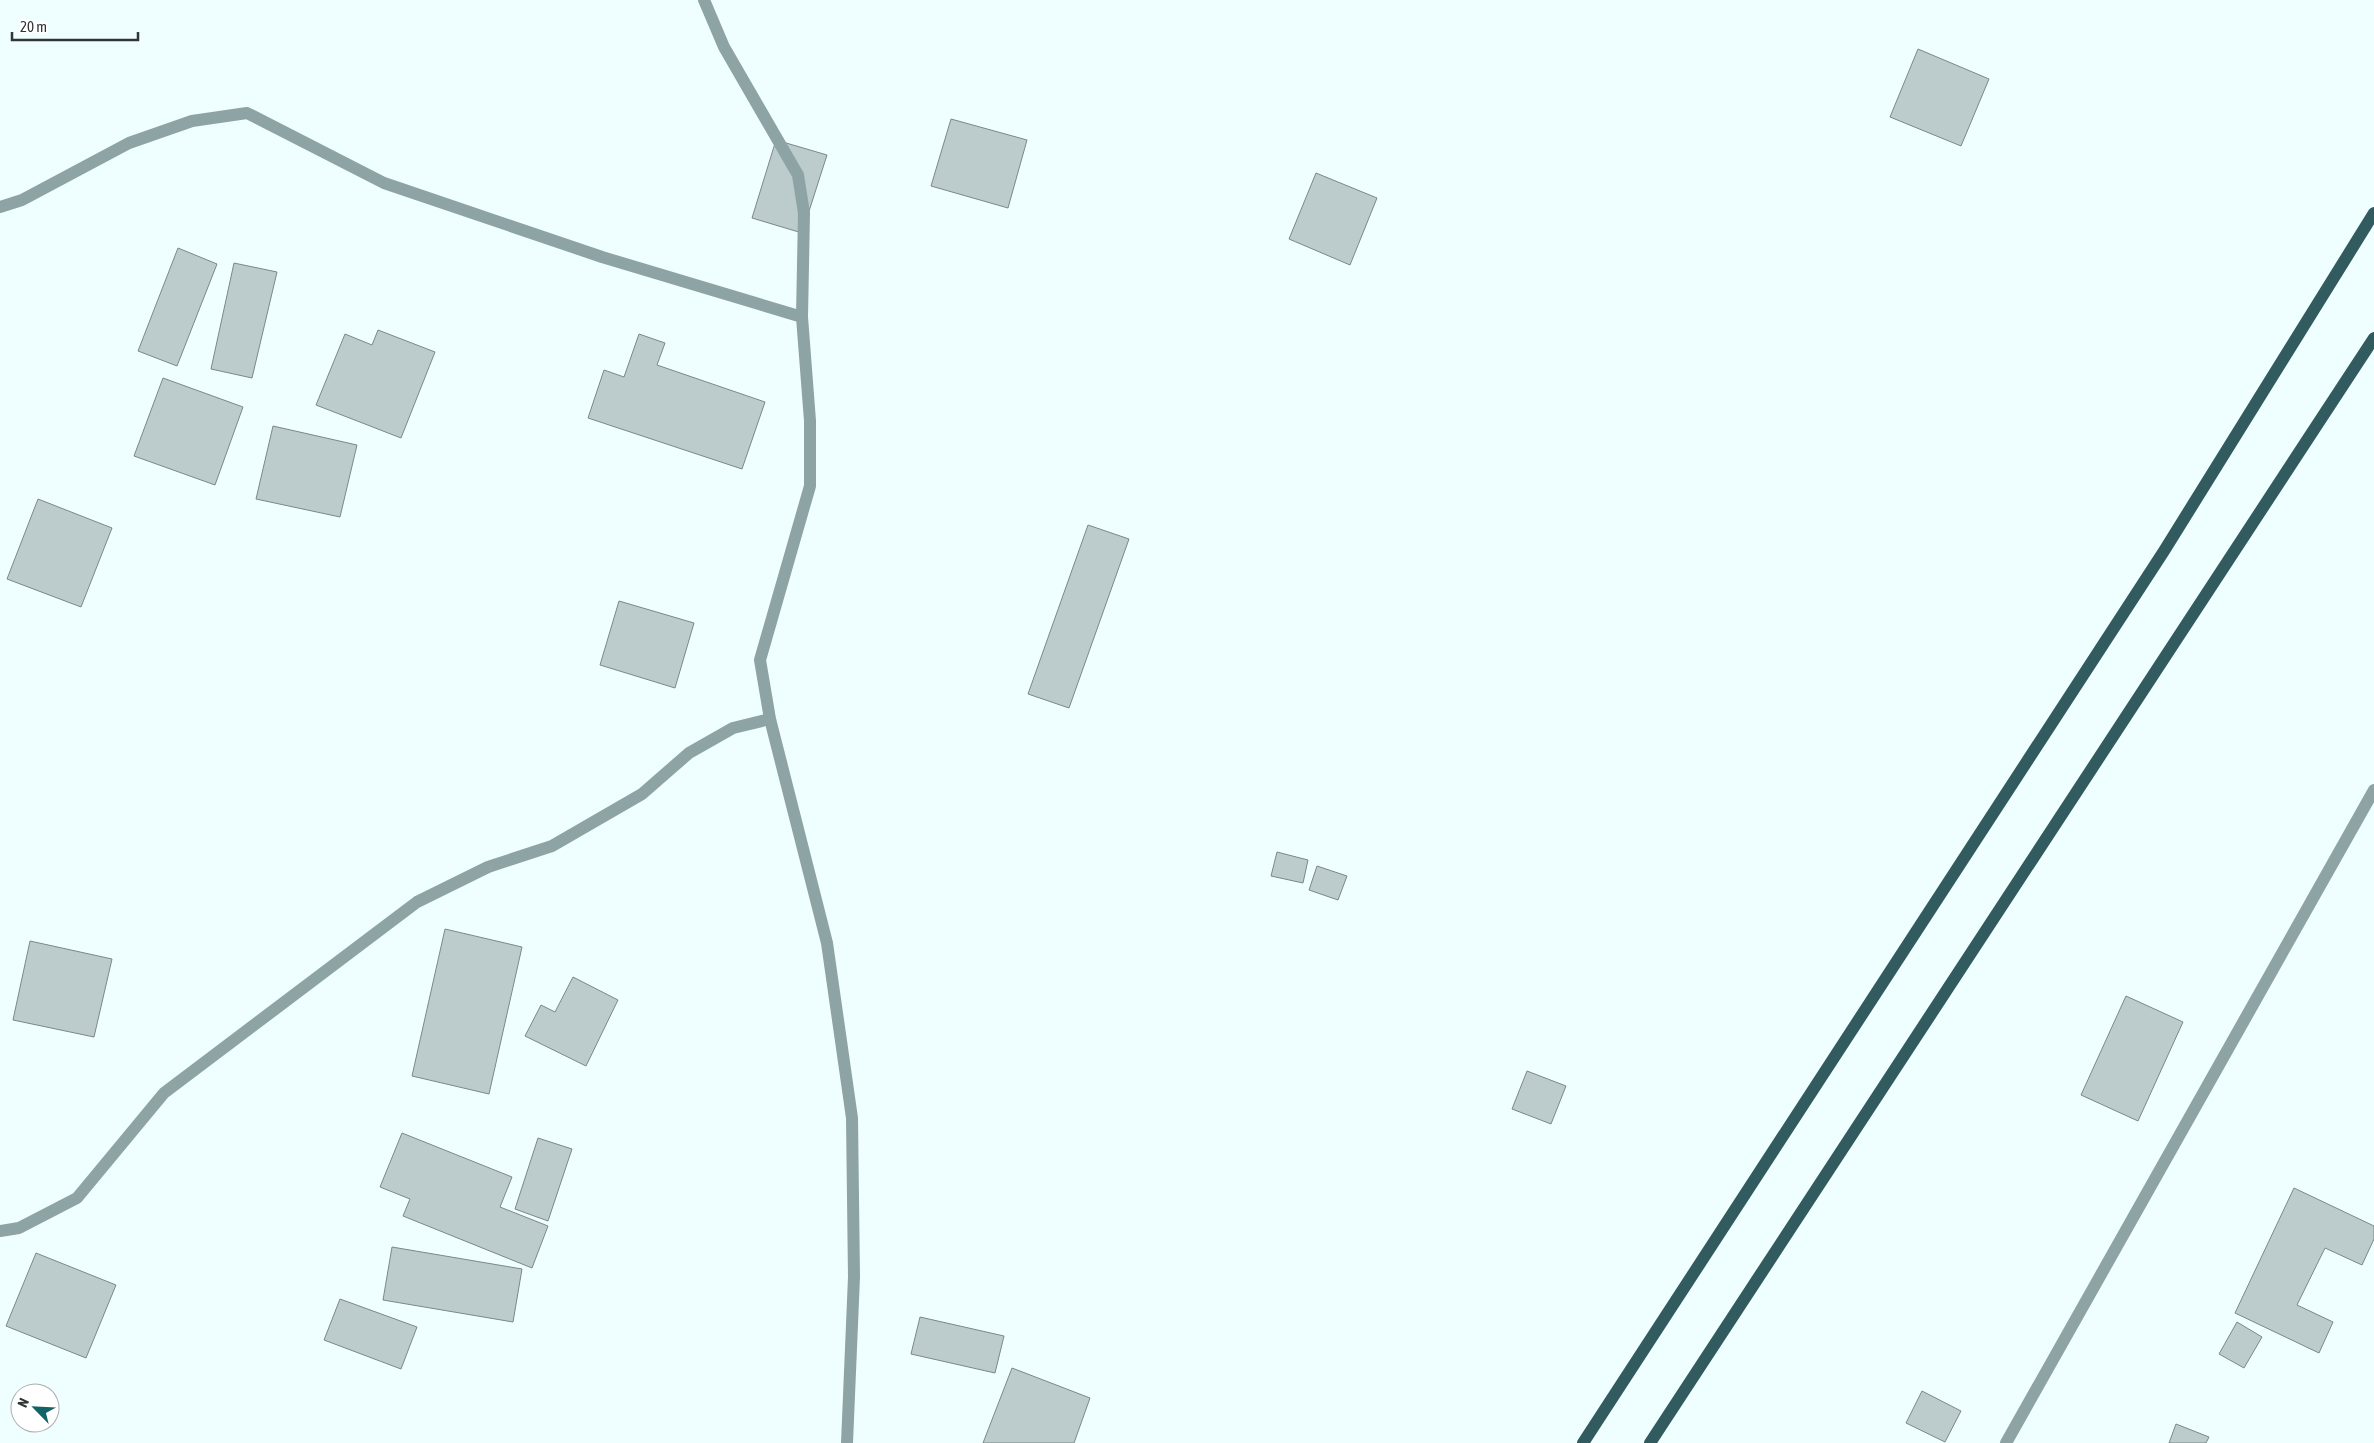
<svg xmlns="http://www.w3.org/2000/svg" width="2374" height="1443" viewBox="0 0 2374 1443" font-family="'Asap Condensed',sans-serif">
<rect width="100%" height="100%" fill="#effeff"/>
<path fill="#bccbcc" stroke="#7b8889" d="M1918 49 1989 79 1961 146 1890 117Z
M951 119 1027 140 1008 208 931 186Z
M776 140 827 155 802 233 752 218Z
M1316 173 1377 198 1350 265 1289 239Z
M178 248 217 264 177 366 138 351Z
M234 263 277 272 252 378 211 369Z
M378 330 435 352 401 438 316 405 345 334 372 345Z
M639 334 665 343 657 365 765 402 742 469 588 418 604 370 624 377Z
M163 378 243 407 215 485 134 456Z
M273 426 357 445 340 517 256 499Z
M38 499 112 528 81 607 7 579Z
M1088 525 1129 539 1069 708 1028 694Z
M619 601 694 623 675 688 600 665Z
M1277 852 1308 860 1303 883 1271 876Z
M1317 866 1347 876 1338 900 1309 890Z
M445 929 522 947 489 1094 412 1076Z
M30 941 112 959 94 1037 13 1020Z
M573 977 618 1000 586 1066 525 1036 541 1005 555 1012Z
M2126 996 2183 1022 2138 1121 2081 1095Z
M1527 1071 1566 1086 1551 1124 1512 1109Z
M402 1133 512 1177 500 1207 548 1226 532 1268 403 1216 410 1199 380 1187Z
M538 1138 572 1149 548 1221 515 1209Z
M2294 1188 2374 1226V1239L2362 1265 2325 1248 2297 1305 2333 1322 2319 1353 2235 1313Z
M392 1247 522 1269 513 1322 383 1300Z
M36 1253 116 1285 86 1358 6 1326Z
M340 1299 417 1327 401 1369 324 1340Z
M920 1317 1004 1336 995 1373 911 1354Z
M2237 1322 2262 1337 2244 1368 2219 1354Z
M1012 1368 1090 1398 1074 1443H983Z
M1922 1391 1961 1411 1945 1442 1906 1423Z
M2176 1424 2209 1437 2206 1443H2169Z"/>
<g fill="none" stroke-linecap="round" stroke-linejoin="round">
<path stroke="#8da3a4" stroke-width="12" d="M704 0 724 47 798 175 804 213 802 317 810 421V486L760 660 770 719 827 943 852 1118 854 1277 847 1443
M0 207 22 200 129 143 192 121 247 113 384 183 602 257 802 317
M0 1231 19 1228 77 1198 164 1093 417 902 488 867 552 846 642 794 689 753 733 728 770 719
M2006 1443 2374 790"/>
<path stroke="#315b5e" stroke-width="12" d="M1583 1443 2164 551 2374 213
M1650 1443 2374 338"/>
</g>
<g transform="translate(35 1408) rotate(294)"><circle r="24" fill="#ffffff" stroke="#acaeaf"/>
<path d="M0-4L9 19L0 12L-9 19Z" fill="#126267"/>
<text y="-8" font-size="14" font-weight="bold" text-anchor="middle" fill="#303536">N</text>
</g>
<path d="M12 32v8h126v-8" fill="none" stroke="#303536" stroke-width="2.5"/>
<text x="20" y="32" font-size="15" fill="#303536" stroke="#ffffff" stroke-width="4" paint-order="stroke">20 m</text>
</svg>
